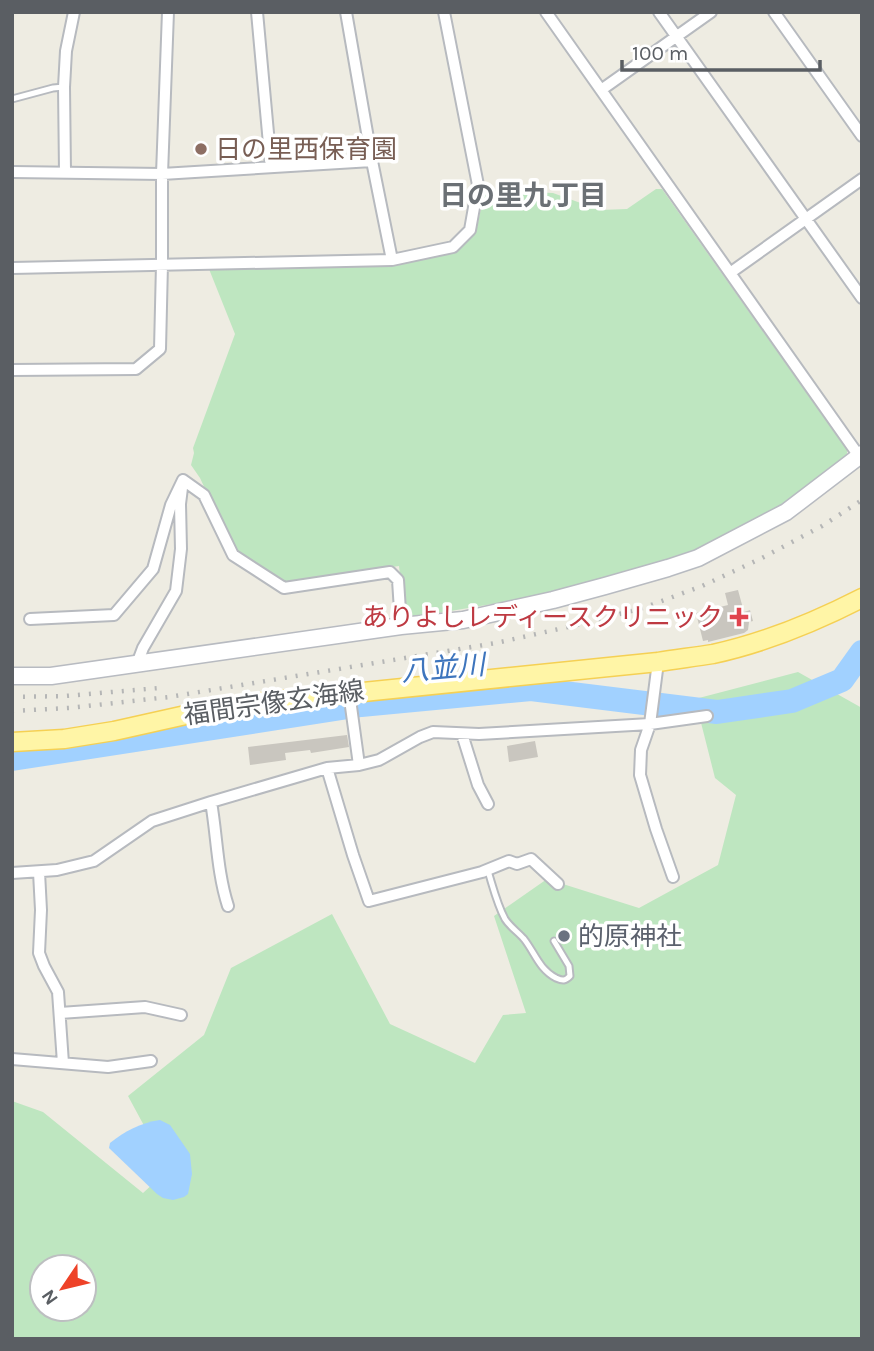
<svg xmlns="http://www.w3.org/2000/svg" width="874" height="1351" viewBox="0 0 874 1351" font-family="Karla,'Noto Sans JP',sans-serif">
<rect width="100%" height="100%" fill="#eeece2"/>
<path fill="#bee6c0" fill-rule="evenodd" d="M656 189H662L847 450V458L773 513 738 531 688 553 648 568 545 595 409 618 404 611 399 566 284 583 234 551 200 478 191 465 194 453 193 448 235 334 209 269 395 266 453 252 476 232 484 194 488 190 553 193 600 210 627 209Z
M798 672 862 708V1339H12V1101L43 1112 143 1193 168 1170 128 1096 204 1035 231 968 332 914 390 1024 475 1063 503 1015 526 1013 494 916 547 879 639 908 718 865 736 795 715 778 695 699ZM42 1267H84V1309H42Z"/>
<path fill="#a1d1ff" d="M160 1120 170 1125 190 1154 192 1174 188 1194 184 1197 173 1200 163 1198 157 1194 109 1148 110 1143C125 1131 140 1123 160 1120Z"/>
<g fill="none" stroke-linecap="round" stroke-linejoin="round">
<path stroke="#a1d1ff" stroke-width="24" d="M12 759 361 705 531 689 717 712 792 701 842 680 862 652"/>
</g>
<path fill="#c9c6bf" d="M738 590 744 612 750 610 753 621 749 622 748 630 744 633 708 642V640L703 641 696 613 728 605 725 593Z
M347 735 349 747 311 753 310 750 285 753 286 760 250 765 248 747Z
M535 741 538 757 509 762 507 746Z"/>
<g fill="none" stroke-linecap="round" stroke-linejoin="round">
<g stroke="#b7babf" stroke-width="9">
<path id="lane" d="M12 99 53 88 64 87
M488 871C493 887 497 904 505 919 510 927 518 932 524 939 535 953 539 969 556 978 563 981 565 981 570 976L569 966 554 941"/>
</g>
<g stroke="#b7babf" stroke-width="14">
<path id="street" d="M257 12 271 166
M346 12 372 161 392 260
M546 12 859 456
M659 12 862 298
M774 12 862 136
M601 90 711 12
M12 172 162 174 372 161
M65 172 64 87 66 51 74 12
M12 268 392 260 453 247 470 230 478 185 444 12
M730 273 862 179
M12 370 136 369 160 349 162 264V174L168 12
M183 480 204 495 233 555 284 588 390 572 398 580 401 626
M30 619 114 615 153 569 171 505 183 480
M658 662 650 724 641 750 640 775 656 829 673 877
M137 664 143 648 176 591 181 549 180 504 182 488
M349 692 359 765
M462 734 478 785 488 804
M327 768 353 855 369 901 482 872 509 861 517 864 531 859 558 884
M211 802C217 836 217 872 228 906
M39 872 41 910 39 953 44 966 58 992 63 1063
M12 873 57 870 94 861 152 821 211 802 327 768 359 765 379 760 420 737 433 732 479 734 650 724 707 716
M60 1013 145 1007 181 1015
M12 1059 108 1067 151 1061"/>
</g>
<g stroke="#b8bbc1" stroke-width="19">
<path id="secondary" d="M12 676H51L401 626 463 620 553 600 605 586 668 568 698 558 786 512 862 454"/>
</g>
<g stroke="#f5d054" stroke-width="21">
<path id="primary" d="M12 742 64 739 114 731 226 706 658 662C676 659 695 657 713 654 764 643 815 622 862 598"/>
</g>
<use href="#lane" stroke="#fff" stroke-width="5"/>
<use href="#street" stroke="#fff" stroke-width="10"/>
<use href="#secondary" stroke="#fff" stroke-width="16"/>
<use href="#primary" stroke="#fff5a6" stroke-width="18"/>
<path stroke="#b5b6b6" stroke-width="4.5" stroke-dasharray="2 9" stroke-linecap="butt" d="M12 697 65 696 159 688
M12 711 69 708 169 697 496 643 577 625 643 608 702 586 762 558 822 526 862 500"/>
</g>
<circle fill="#8d6e63" stroke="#fff" stroke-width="2.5" cx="201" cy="149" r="7"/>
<path fill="#e0444e" stroke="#fff" stroke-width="2.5" d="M735.5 606.5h7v7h7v7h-7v7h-7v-7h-7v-7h7z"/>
<circle fill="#6b7280" stroke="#fff" stroke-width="2.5" cx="564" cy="936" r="7"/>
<g text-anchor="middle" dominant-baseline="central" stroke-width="7" stroke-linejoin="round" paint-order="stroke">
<g font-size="26" fill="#785e54" stroke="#fff" text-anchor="start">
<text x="215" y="149">日の里西保育園</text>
</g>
<g font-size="26" fill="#be3a42" stroke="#fff" text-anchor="end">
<text x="723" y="617">ありよしレディースクリニック</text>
</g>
<g font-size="26" fill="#5a5e63" stroke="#fff">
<text transform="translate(274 703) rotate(-8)">福間宗像玄海線</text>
</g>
<g font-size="26" fill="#5b616d" stroke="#fff" text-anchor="start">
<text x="578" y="936">的原神社</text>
</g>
<g font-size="28" font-weight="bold" fill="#6b7075" stroke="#fff">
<text x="523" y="195">日の里九丁目</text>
</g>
<g font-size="28" font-style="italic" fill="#3e75bd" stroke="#fff">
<text transform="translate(443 668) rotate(-5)">八並川</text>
</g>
</g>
<rect width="874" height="1351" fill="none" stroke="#5a5e63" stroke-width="28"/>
<g transform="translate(63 1288) rotate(235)"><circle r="33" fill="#ffffff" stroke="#bdbfc1" stroke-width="2"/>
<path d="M0-5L12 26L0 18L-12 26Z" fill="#ee4228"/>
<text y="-10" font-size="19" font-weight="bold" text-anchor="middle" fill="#5a5e63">N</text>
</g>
<path d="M622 60v10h198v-10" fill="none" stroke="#5a5e63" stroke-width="3.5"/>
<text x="632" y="60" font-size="21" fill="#5a5e63" stroke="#ffffff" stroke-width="5" paint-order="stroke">100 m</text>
</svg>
